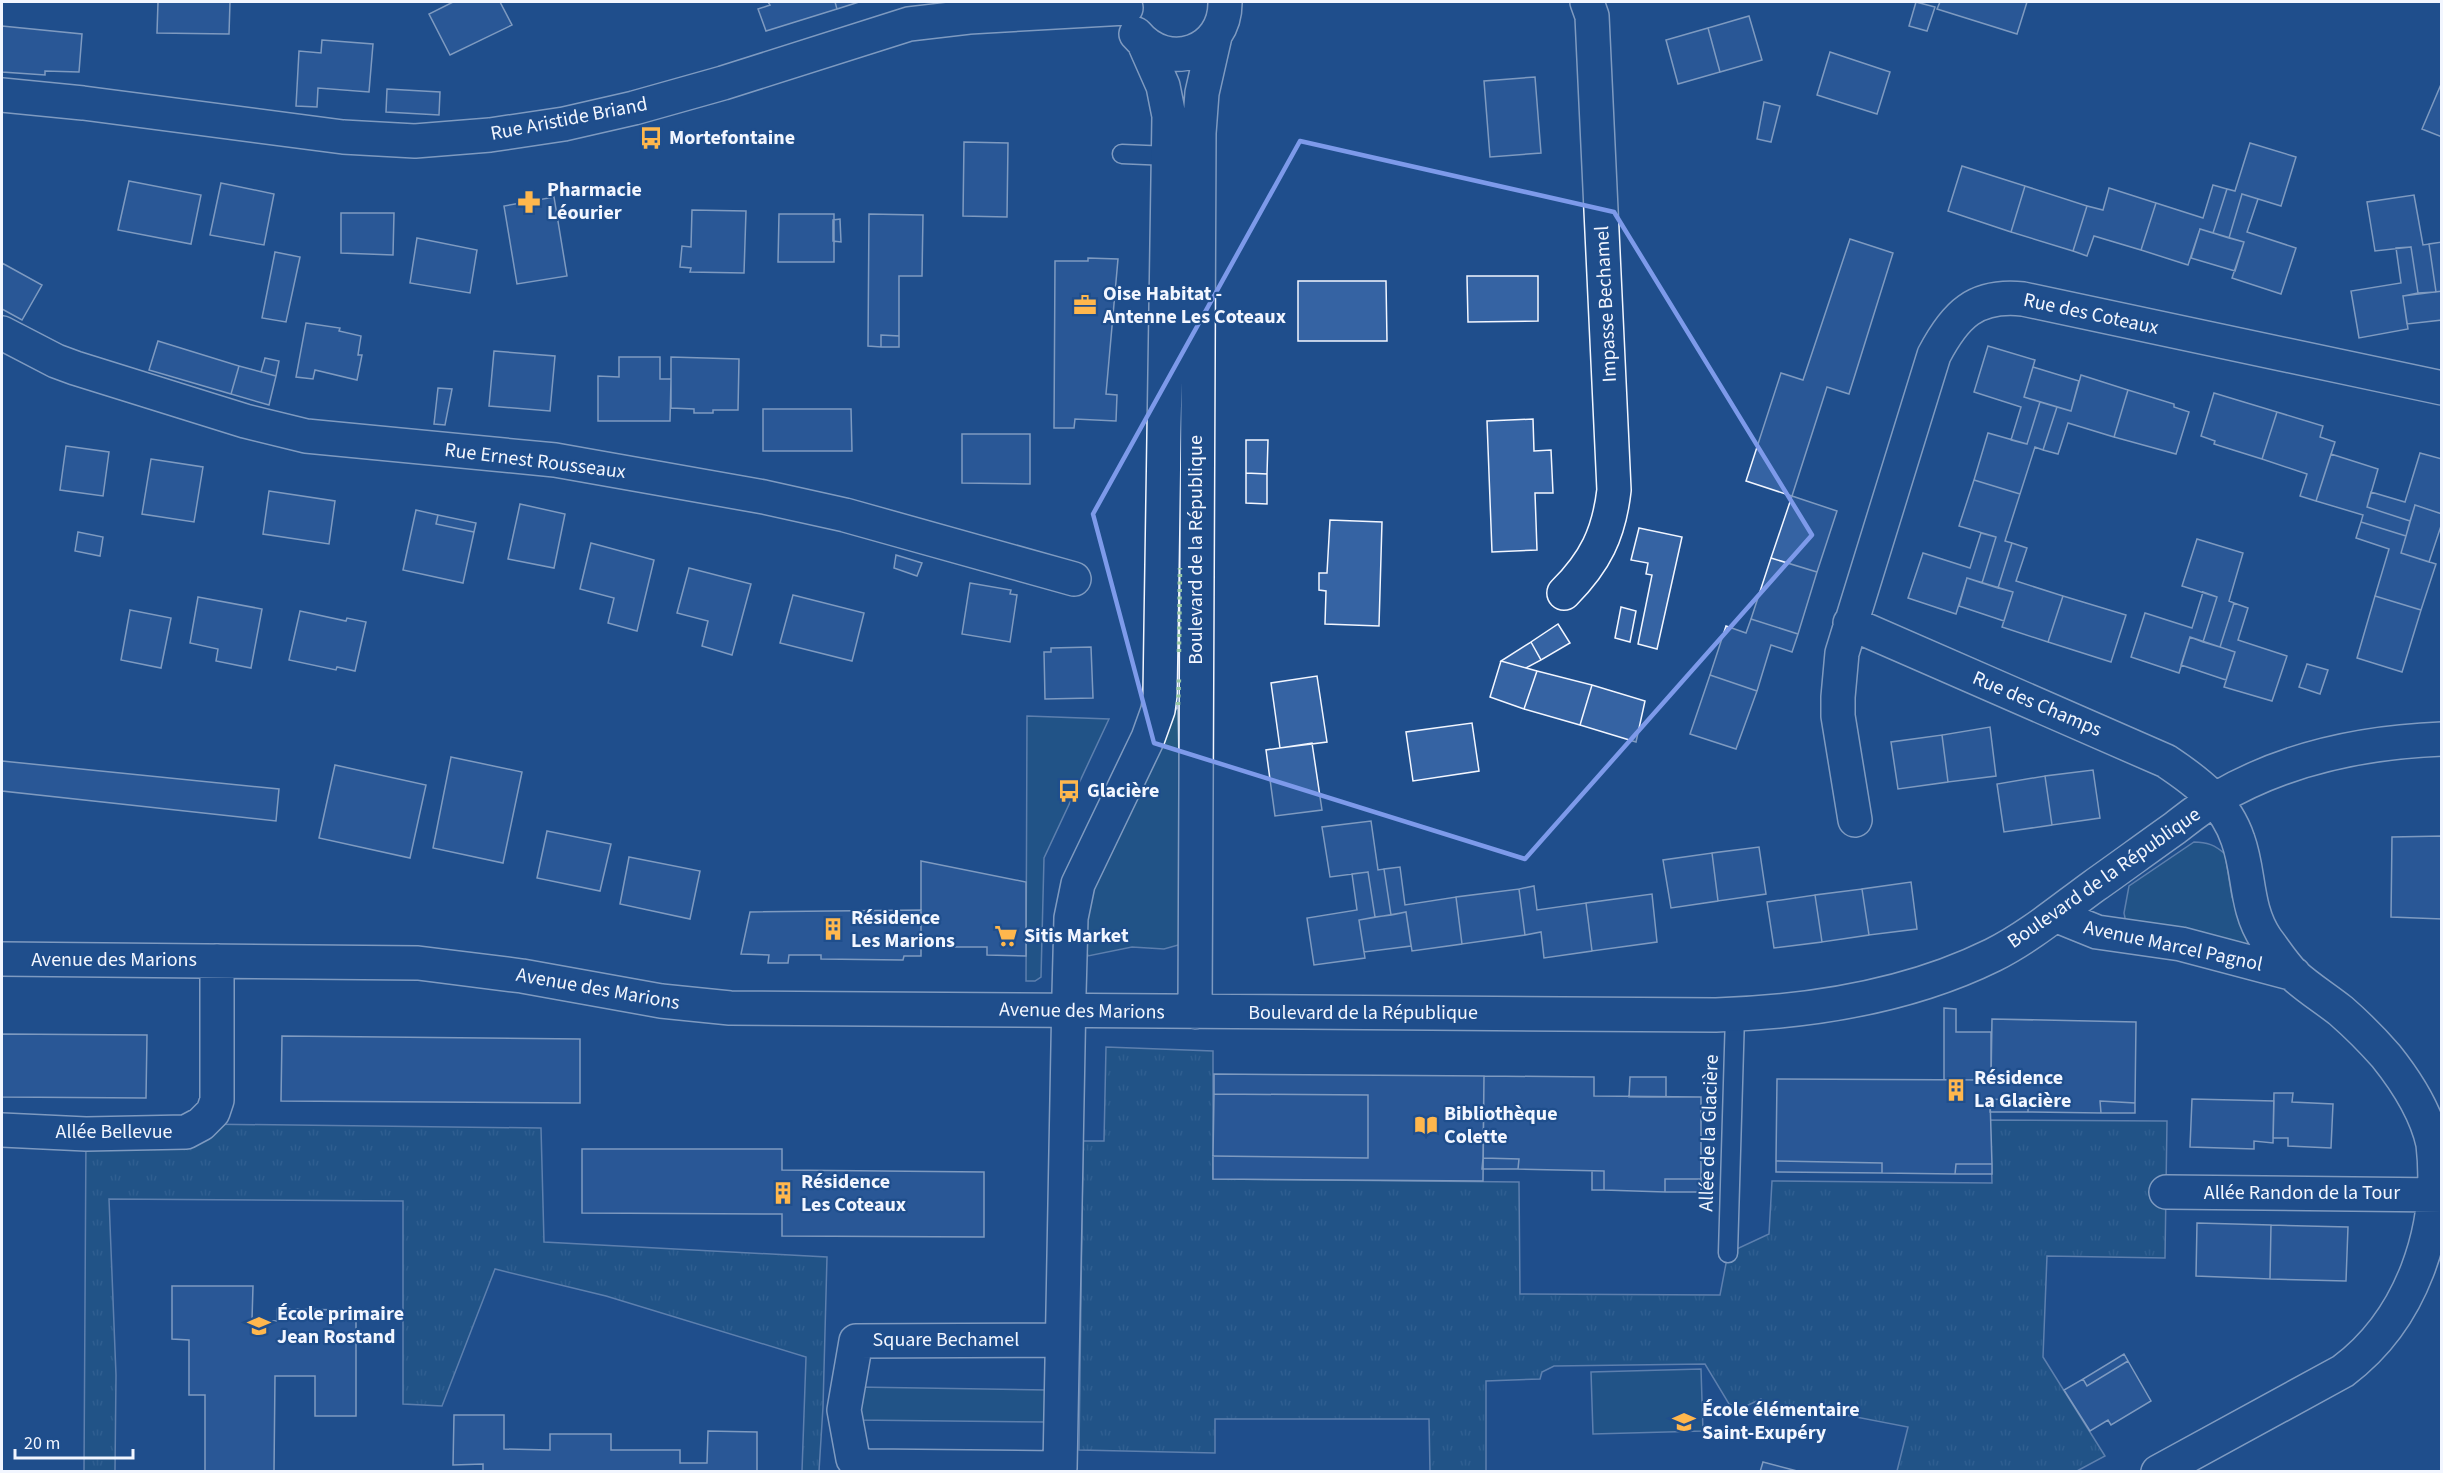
<svg xmlns="http://www.w3.org/2000/svg" width="2443" height="1473" viewBox="0 0 2443 1473" font-family="'Source Sans 3',sans-serif">
<defs>
<pattern id="park-tufts" width="24" height="20" patternUnits="userSpaceOnUse" patternTransform="scale(1.5)"><rect width="24" height="20" fill="#245a82"/><path d="M3 7l-1-3M5 7V3M7 7l1-3M15 17l-1-3M17 17v-4M19 17l1-3" fill="none" stroke="#447295"/></pattern>
</defs>
<rect width="100%" height="100%" fill="#1f4e8c"/>
<path fill="#245a82" stroke="#a8bbd7" stroke-width="1.5" d="M1178 705 1182 944 1164 949 1132 947 1088 956 1083 939 1086 903Z
M1027 716 1109 719 1044 858 1041 977 1035 981H1026Z
M2194 842C2207 842 2215 845 2225 854L2232 897 2252 946 2126 923 2124 913 2129 886Z
M1701 1369 1703 1431 1593 1434 1591 1372Z
M856 1387 1047 1390 1046 1422 854 1420Z"/>
<path fill="url(#park-tufts)" stroke="#a8bbd7" stroke-width="1.5" d="M1106 1047 1213 1051V1179L1519 1182 1520 1294 1720 1295 1728 1253 1769 1234 1772 1181 1992 1183 1990 1120 2167 1121 2165 1258 2047 1256 2043 1357 2105 1456 2077 1471H1897L1908 1427 1820 1410 1809 1416 1766 1404 1761 1399 1740 1409 1729 1404 1705 1364 1554 1366 1542 1372 1540 1379 1486 1381V1471H1430L1429 1419H1215V1453L1079 1450 1083 1141H1104Z
M201 1124 541 1128 544 1242 827 1257 823 1407 819 1471H802L806 1357 606 1296 495 1269 442 1406 403 1404V1201L109 1199 116 1375 115 1471 84 1472 86 1134Z"/>
<path fill="#3563a3" stroke="#f2f6ff" stroke-width="1.5" d="M158 2H230L229 34 157 33Z
M453 2H500L512 25 450 55 429 14Z
M768 2H835L837 9 766 31 758 9 770 5Z
M835 2H859L837 9Z
M1916 2 1935 7 1927 31 1909 26Z
M1940 2H2027L2017 34 1937 9Z
M1749 16 1762 60 1720 72 1708 28Z
M2 26 82 34 79 72 45 71V75L2 72Z
M1708 28 1720 72 1678 84 1666 40Z
M322 40 373 44 369 92 318 88 317 107 296 106 299 51 321 53Z
M1830 52 1890 72 1877 114 1817 95Z
M1535 77 1541 153 1490 157 1484 81Z
M2442 82V137L2422 129Z
M387 89 440 92 439 115 386 112Z
M1764 102 1780 106 1771 142 1757 139Z
M964 142 1008 143 1007 217 963 216Z
M2250 143 2296 157 2281 206 2242 194 2229 238 2213 233 2227 189 2235 191Z
M1962 166 2025 186 2011 232 1948 211Z
M129 181 201 195 191 244 118 230Z
M221 183 274 194 264 245 210 235Z
M2213 185 2227 189 2213 233 2200 229 2188 265 2141 250 2156 203 2203 218Z
M2025 186 2087 206 2073 251 2011 232Z
M2109 188 2156 203 2141 250 2094 236 2087 256 2073 251 2087 206 2103 210Z
M2242 194 2258 199 2247 232 2296 248 2281 294 2232 278 2244 242 2229 238Z
M2414 195 2423 245 2429 244 2436 292 2418 293 2411 247 2375 251 2367 202Z
M554 197 567 276 517 284 504 206Z
M692 210 746 211 744 273 690 272 691 268 680 267 682 246 691 247Z
M341 213H394L393 255 341 253Z
M779 214H834V262H778Z
M869 214 923 215 922 276H899V336L881 335V347L868 346Z
M840 219 841 242 833 241V220Z
M2200 229 2244 242 2235 271 2191 258Z
M417 238 477 250 470 293 410 283Z
M1850 239 1893 253 1849 394 1827 387 1792 496 1746 481 1781 373 1803 380Z
M2442 242V291L2436 292 2429 244Z
M2411 247 2418 293 2403 296 2408 329 2359 338 2351 291 2401 283 2396 248Z
M275 252 300 257 286 322 262 318Z
M1088 258 1118 259 1106 394 1117 395 1116 421 1075 419 1074 428H1054L1055 261H1088Z
M2 263 42 285 22 320 2 309Z
M1467 276H1538V321L1468 322Z
M1298 281H1386L1387 341H1298Z
M2442 291V320L2407 324 2403 296Z
M306 323 340 328 339 331 361 336 358 355H362L357 380 315 370 313 379 296 377Z
M881 335 899 336V347H881Z
M158 341 239 366 231 394 149 370Z
M1988 346 2035 360 2024 397 2040 402 2027 444 2011 440 2021 407 1974 392Z
M494 351 555 356 550 411 489 406Z
M619 357H660V379H671L670 421H598V376L619 377Z
M671 357 739 359 738 410H713V413H694V409L671 408Z
M265 358 279 361 276 376 261 372Z
M239 366 276 376 269 405 231 394Z
M2033 367 2079 381 2071 411 2024 397Z
M2081 375 2128 390 2114 437 2068 423 2058 454 2043 450 2057 407 2071 411Z
M438 388 452 389 445 425 434 424Z
M2128 390 2174 404V407L2189 412 2176 454 2114 437Z
M2214 393 2277 412 2262 459 2214 444 2215 441 2201 436Z
M2040 402 2057 407 2043 450 2035 447 2020 494 1974 480 1988 433 2027 444Z
M763 409H851L852 451H763Z
M2277 412 2323 426 2320 437 2335 442 2316 501 2300 496 2307 474 2262 459Z
M1533 419 1534 451 1551 450 1553 493H1535L1537 550 1492 552 1487 421Z
M962 434H1030V484L962 483Z
M1246 440H1268L1267 474 1246 473Z
M66 446 109 452 103 496 60 490Z
M2420 453 2442 459V514L2415 505 2410 521 2367 507 2371 492 2405 502Z
M2331 454 2378 469 2367 507 2410 521 2406 536 2361 522 2363 515 2316 501Z
M151 459 203 467 194 522 142 514Z
M1246 473 1267 474V504L1246 503Z
M1974 480 2020 494 2005 541 2012 543 1998 588 1982 583 1996 537 1959 526Z
M269 491 335 501 329 544 263 534Z
M1792 496 1837 511 1817 572 1771 558Z
M520 504 565 514 554 568 508 559Z
M2415 505 2442 514V523L2429 562 2401 553Z
M416 510 438 515 436 524 474 532 463 583 403 570Z
M438 515 476 523 474 532 436 524Z
M1330 520 1382 522 1379 626 1325 624 1326 591 1319 590V573H1327Z
M2361 522 2406 536 2401 553 2436 564 2421 610 2375 596 2389 549 2356 538Z
M1639 528 1682 537 1657 649 1638 644 1652 575 1646 574 1648 563 1631 560Z
M78 532 103 537 100 556 75 551Z
M1981 533 1996 537 1982 583 1967 578 1956 614 1908 598 1923 553 1970 568Z
M2197 539 2243 553 2229 601 2234 603 2220 647 2203 642 2217 597 2182 586Z
M591 543 654 560 637 631 608 623 614 598 580 589Z
M2012 543 2027 548 2016 581 2063 596 2048 642 2002 627 2013 592 1998 588Z
M896 555 922 563 917 576 894 568Z
M1771 558 1817 572 1798 634 1751 619Z
M689 568 751 584 732 655 702 646 708 621 677 613Z
M1967 578 2013 592 2004 621 1959 606Z
M970 583 1011 590 1010 594 1017 595 1010 642 962 634Z
M2203 592 2217 597 2203 642 2190 637 2179 673 2131 657 2145 613 2192 628Z
M793 595 864 613 852 661 780 643Z
M2063 596 2126 615 2111 662 2048 642Z
M2375 596 2421 610 2402 672 2357 658Z
M198 597 262 609 251 668 216 661 218 649 190 643Z
M2234 603 2248 608 2238 640 2287 656 2272 701 2224 687 2235 652 2220 647Z
M1621 607 1636 611 1630 642 1615 638Z
M130 610 171 618 161 668 121 660Z
M300 611 346 621 347 618 366 622 355 671 337 667 336 670 289 660Z
M1751 619 1798 634 1792 652 1771 645 1757 691 1710 675 1726 626 1746 633Z
M1558 624 1570 643 1541 660 1531 642Z
M2190 637 2235 652 2226 680 2181 665Z
M1531 642 1541 660 1526 668 1501 661Z
M1091 647 1093 698 1045 699 1044 652H1051V648Z
M1501 661 1537 671 1524 709 1490 697Z
M2307 664 2328 670 2320 694 2299 687Z
M1537 671 1592 685 1580 725 1524 709Z
M1710 675 1757 691 1736 749 1690 734Z
M1317 676 1327 742 1280 748 1271 683Z
M1592 685 1645 701 1636 742 1580 725Z
M1472 723 1479 771 1413 781 1406 732Z
M1990 727 1996 776 1948 782 1942 735Z
M1942 735 1948 782 1898 789 1891 742Z
M1312 743 1322 810 1275 816 1266 750Z
M451 757 522 772 503 863 433 848Z
M2 761 279 789 276 821 2 791Z
M335 765 426 785 410 858 319 838Z
M2093 770 2100 818 2052 825 2045 776Z
M2045 776 2052 825 2004 832 1997 784Z
M1371 821 1378 870 1384 869 1391 915 1375 917 1368 872 1330 877 1322 827Z
M547 831 611 844 600 891 537 878Z
M2442 836V919L2391 917 2392 837Z
M1759 847 1766 894 1718 901 1712 853Z
M1712 853 1718 901 1671 908 1663 860Z
M629 857 700 871 690 919 620 904Z
M921 861 1026 882V956L987 955V947H921Z
M1400 867 1405 905 1456 897 1462 944 1412 951 1406 912 1391 915 1384 869Z
M1368 872 1375 917 1359 920 1365 958 1314 965 1307 918 1357 910 1352 874Z
M1911 882 1917 929 1869 935 1862 889Z
M1534 886 1537 910 1586 903 1592 951 1544 958 1541 932 1525 935 1519 889Z
M1519 889 1525 935 1462 944 1456 897Z
M1862 889 1869 935 1822 942 1815 895Z
M1652 894 1657 942 1592 951 1586 903Z
M1815 895 1822 942 1774 948 1767 902Z
M921 910V956H904L903 960 821 959V955H789L788 963H768L769 955 741 954 750 912Z
M1406 912 1411 946 1364 952 1359 920Z
M1944 1008 1956 1009V1032H1991V1080H1944Z
M1992 1019 2136 1022 2135 1103 2100 1101 2101 1113 2028 1112V1101L1990 1099 1992 1164H1956L1955 1174 1882 1173V1163L1776 1161 1777 1079 1991 1080Z
M2 1034 147 1035 146 1098 2 1097Z
M282 1036 580 1039V1103L281 1101Z
M1214 1074 1484 1076 1483 1181 1213 1179V1156L1368 1158V1095L1214 1094Z
M1484 1076 1594 1077V1096L1701 1097V1179H1665V1192L1604 1190V1171L1518 1169 1519 1159 1483 1158Z
M1630 1077H1666V1097H1629Z
M2274 1093H2293L2292 1102 2333 1104 2331 1148 2288 1146V1138H2273Z
M1214 1094 1368 1095V1158L1213 1156Z
M1990 1099 2028 1101V1112H1990Z
M2192 1099 2274 1101 2273 1143 2254 1141V1149L2190 1147Z
M2100 1101 2135 1103V1113H2101Z
M582 1149H782V1170L984 1172V1237L782 1236V1214L582 1213Z
M1483 1158 1519 1159 1518 1169H1482Z
M1776 1161 1882 1163V1173L1776 1172Z
M1956 1164H1992V1174H1955Z
M1592 1171H1604V1190H1592Z
M1665 1179H1701V1192H1665Z
M2197 1223 2271 1225 2270 1279 2196 1276Z
M2271 1225 2348 1227 2346 1281 2270 1279Z
M172 1286H253L252 1320 277 1321V1309L356 1310V1416H315V1376H275L274 1472H205V1395H189V1340L172 1339Z
M2124 1354 2128 1361 2087 1386 2083 1379Z
M2128 1361 2151 1401 2111 1425 2108 1420 2090 1431 2064 1390 2083 1379 2087 1386Z
M454 1415H504V1449L550 1450V1434H611V1450H680V1463H707L708 1431 757 1432V1472H483V1464L453 1465Z
M1763 1462 1801 1472H1760Z"/>
<g fill="none" stroke-linecap="round" stroke-linejoin="round">
<g stroke="#f2f6ff" stroke-width="21">
<path id="service" d="M1122 154 1169 156
M1728 1253 1735 1015"/>
</g>
<g stroke="#f2f6ff" stroke-width="36">
<path id="minor" d="M1136 34C1168 73 1226 52 1225 2
M2 95 83 103 343 137 415 141 490 135 564 124 634 108 723 83 909 24 969 17 1126 8
M2 333 56 361 75 368 245 421 306 436 555 460 764 497 845 515 1074 579
M1564 593C1595 562 1609 534 1614 490L1592 16 1587 2
M1850 623 2166 761C2196 781 2226 803 2238 840 2250 873 2245 908 2266 939 2275 951 2284 965 2294 975 2308 988 2326 999 2341 1011 2357 1025 2372 1040 2386 1056 2406 1081 2426 1112 2433 1144 2443 1230 2411 1320 2343 1371L2158 1472
M1855 820 1838 716V697L1842 653 1934 355C1955 315 1975 294 2023 299L2442 388
M2055 915 2097 932 2181 944 2294 974
M2 959 418 963 522 976 661 1001 730 1008 1716 1015C1810 1012 1908 997 1993 955 2029 937 2061 910 2094 886 2121 867 2148 847 2175 828 2188 818 2201 807 2216 799 2283 759 2364 742 2442 739
M1195 1012 1199 133 1202 93 1215 36
M2 1130 86 1134 186 1132 201 1124 213 1112 217 1100V961
M2166 1192 2442 1195
M1062 1340 856 1341 844 1410 853 1459 858 1465 868 1466 1060 1468 1069 994 1071 918 1078 884 1148 738 1158 710 1160 695 1169 116 1163 86 1144 43"/>
</g>
<use href="#service" stroke="#1f4e8c" stroke-width="18"/>
<use href="#minor" stroke="#1f4e8c" stroke-width="33"/>
<path stroke="#97c8a6" stroke-width="4.5" stroke-dasharray="3 4.5" stroke-linecap="butt" d="M1179 652 1180 568
M1178 705 1179 678"/>
</g>
<path d="M0 0H2443V1473H0ZM1300 141 1614 212 1812 535 1525 859 1154 743 1093 514Z" fill="#1f4e8c" fill-opacity=".55" fill-rule="evenodd"/>
<path fill="none" stroke="#7d9aea" stroke-width="4.5" stroke-linejoin="round" d="M1300 141 1614 212 1812 535 1525 859 1154 743 1093 514Z"/>
<defs>
<g id="bus-bare" transform="scale(1.8)"><path d="M-5-6H5V4H4V6H2V4H-2V6H-4V4H-5ZM-3.5-4V0h7V-4ZM-3.5 1.2v1.5H-2V1.2ZM2 1.2v1.5H3.5V1.2Z" fill="#ffb74d" stroke="#1f4e8c" stroke-width="2.5" paint-order="stroke"/></g>
<g id="pharmacy-bare" transform="scale(1.8)"><path d="M-2-6h4v4h4v4h-4v4h-4v-4h-4v-4h4Z" fill="#ffb74d" stroke="#1f4e8c" stroke-width="2.5" paint-order="stroke"/></g>
<g id="office-bare" transform="scale(1.8)"><path d="M-6-3h4V-5.5h4V-3h4V5H-6ZM-1-4.5V-3h2v-1.5ZM-6 0V1H6V0Z" fill="#ffb74d" stroke="#1f4e8c" stroke-width="2.5" paint-order="stroke"/></g>
<g id="building-bare" transform="scale(1.8)"><path d="M-4-6H4V6H1V3H-1V6H-4ZM-2.5-4.3h1.7v1.8h-1.7ZM.8-4.3h1.7v1.8H.8ZM-2.5-1h1.7V.8h-1.7ZM.8-1h1.7V.8H.8Z" fill="#ffb74d" stroke="#1f4e8c" stroke-width="2.5" paint-order="stroke"/></g>
<g id="supermarket-bare" transform="scale(1.8)"><path d="M-6-5.5h2.5l.6 2H6L4.5 2H-2.5L-4.4-4H-6ZM-1.5 3.2a1.3 1.3 0 1 0 .1 0ZM3 3.2a1.3 1.3 0 1 0 .1 0Z" fill="#ffb74d" stroke="#1f4e8c" stroke-width="2.5" paint-order="stroke"/></g>
<g id="library-bare" transform="scale(1.8)"><path d="M-6-4Q-3-5.5-.7-3.5V5Q-3 3-6 4ZM6-4Q3-5.5 .7-3.5V5Q3 3 6 4Z" fill="#ffb74d" stroke="#1f4e8c" stroke-width="2.5" paint-order="stroke"/></g>
<g id="school-bare" transform="scale(1.8)"><path d="M0-5L7-2L0 1L-7-2ZM-4 1L0 2.5L4 1V4Q0 6-4 4Z" fill="#ffb74d" stroke="#1f4e8c" stroke-width="2.5" paint-order="stroke"/></g>
</defs>
<g fill-rule="evenodd">
<use href="#bus-bare" x="651" y="138"/>
<use href="#pharmacy-bare" x="529" y="202"/>
<use href="#office-bare" x="1085" y="305"/>
<use href="#bus-bare" x="1069" y="791"/>
<use href="#building-bare" x="833" y="929"/>
<use href="#supermarket-bare" x="1006" y="936"/>
<use href="#building-bare" x="1956" y="1090"/>
<use href="#library-bare" x="1426" y="1125"/>
<use href="#building-bare" x="783" y="1193"/>
<use href="#school-bare" x="259" y="1326"/>
<use href="#school-bare" x="1684" y="1422"/>
</g>
<g text-anchor="middle" dominant-baseline="central" stroke-width="4.5" stroke-linejoin="round" paint-order="stroke">
<g font-size="20" fill="#f2f6ff" stroke="#1f4e8c">
<text transform="translate(569 119) rotate(-11)">Rue Aristide Briand</text>
<text transform="translate(1606 304) rotate(-93)">Impasse Bechamel</text>
<text transform="translate(2091 314) rotate(12)">Rue des Coteaux</text>
<text transform="translate(535 461) rotate(7)">Rue Ernest Rousseaux</text>
<text transform="translate(1196 550) rotate(-90)">Boulevard de la République</text>
<text transform="translate(2037 704) rotate(23)">Rue des Champs</text>
<text transform="translate(2104 878) rotate(-35)">Boulevard de la République</text>
<text transform="translate(2173 946) rotate(12)">Avenue Marcel Pagnol</text>
<text x="114" y="960">Avenue des Marions</text>
<text transform="translate(598 989) rotate(10)">Avenue des Marions</text>
<text transform="translate(1082 1011) rotate(1)">Avenue des Marions</text>
<text x="1363" y="1013">Boulevard de la République</text>
<text x="114" y="1132">Allée Bellevue</text>
<text transform="translate(1709 1133) rotate(-88)">Allée de la Glacière</text>
<text x="2302" y="1193">Allée Randon de la Tour</text>
<text x="946" y="1340">Square Bechamel</text>
</g>
<g font-size="20" font-weight="bold" fill="#f2f6ff" stroke="#1f4e8c" text-anchor="start">
<text x="669" y="138">Mortefontaine</text>
<text x="547" y="190">Pharmacie<tspan x="547" dy="23">Léourier</tspan></text>
<text x="1103" y="294">Oise Habitat -<tspan x="1103" dy="23">Antenne Les Coteaux</tspan></text>
<text x="1087" y="791">Glacière</text>
<text x="851" y="918">Résidence<tspan x="851" dy="23">Les Marions</tspan></text>
<text x="1024" y="936">Sitis Market</text>
<text x="1974" y="1078">Résidence<tspan x="1974" dy="23">La Glacière</tspan></text>
<text x="1444" y="1114">Bibliothèque<tspan x="1444" dy="23">Colette</tspan></text>
<text x="801" y="1182">Résidence<tspan x="801" dy="23">Les Coteaux</tspan></text>
<text x="277" y="1314">École primaire<tspan x="277" dy="23">Jean Rostand</tspan></text>
<text x="1702" y="1410">École élémentaire<tspan x="1702" dy="23">Saint-Exupéry</tspan></text>
</g>
</g>
<rect width="2443" height="1473" fill="none" stroke="#f2f6ff" stroke-width="6"/>
<path d="M15 1449v9h118v-9" fill="none" stroke="#f2f6ff" stroke-width="3"/>
<text x="24" y="1449" font-size="18" fill="#f2f6ff" stroke="#1f4e8c" stroke-width="4.5" paint-order="stroke">20 m</text>
</svg>
